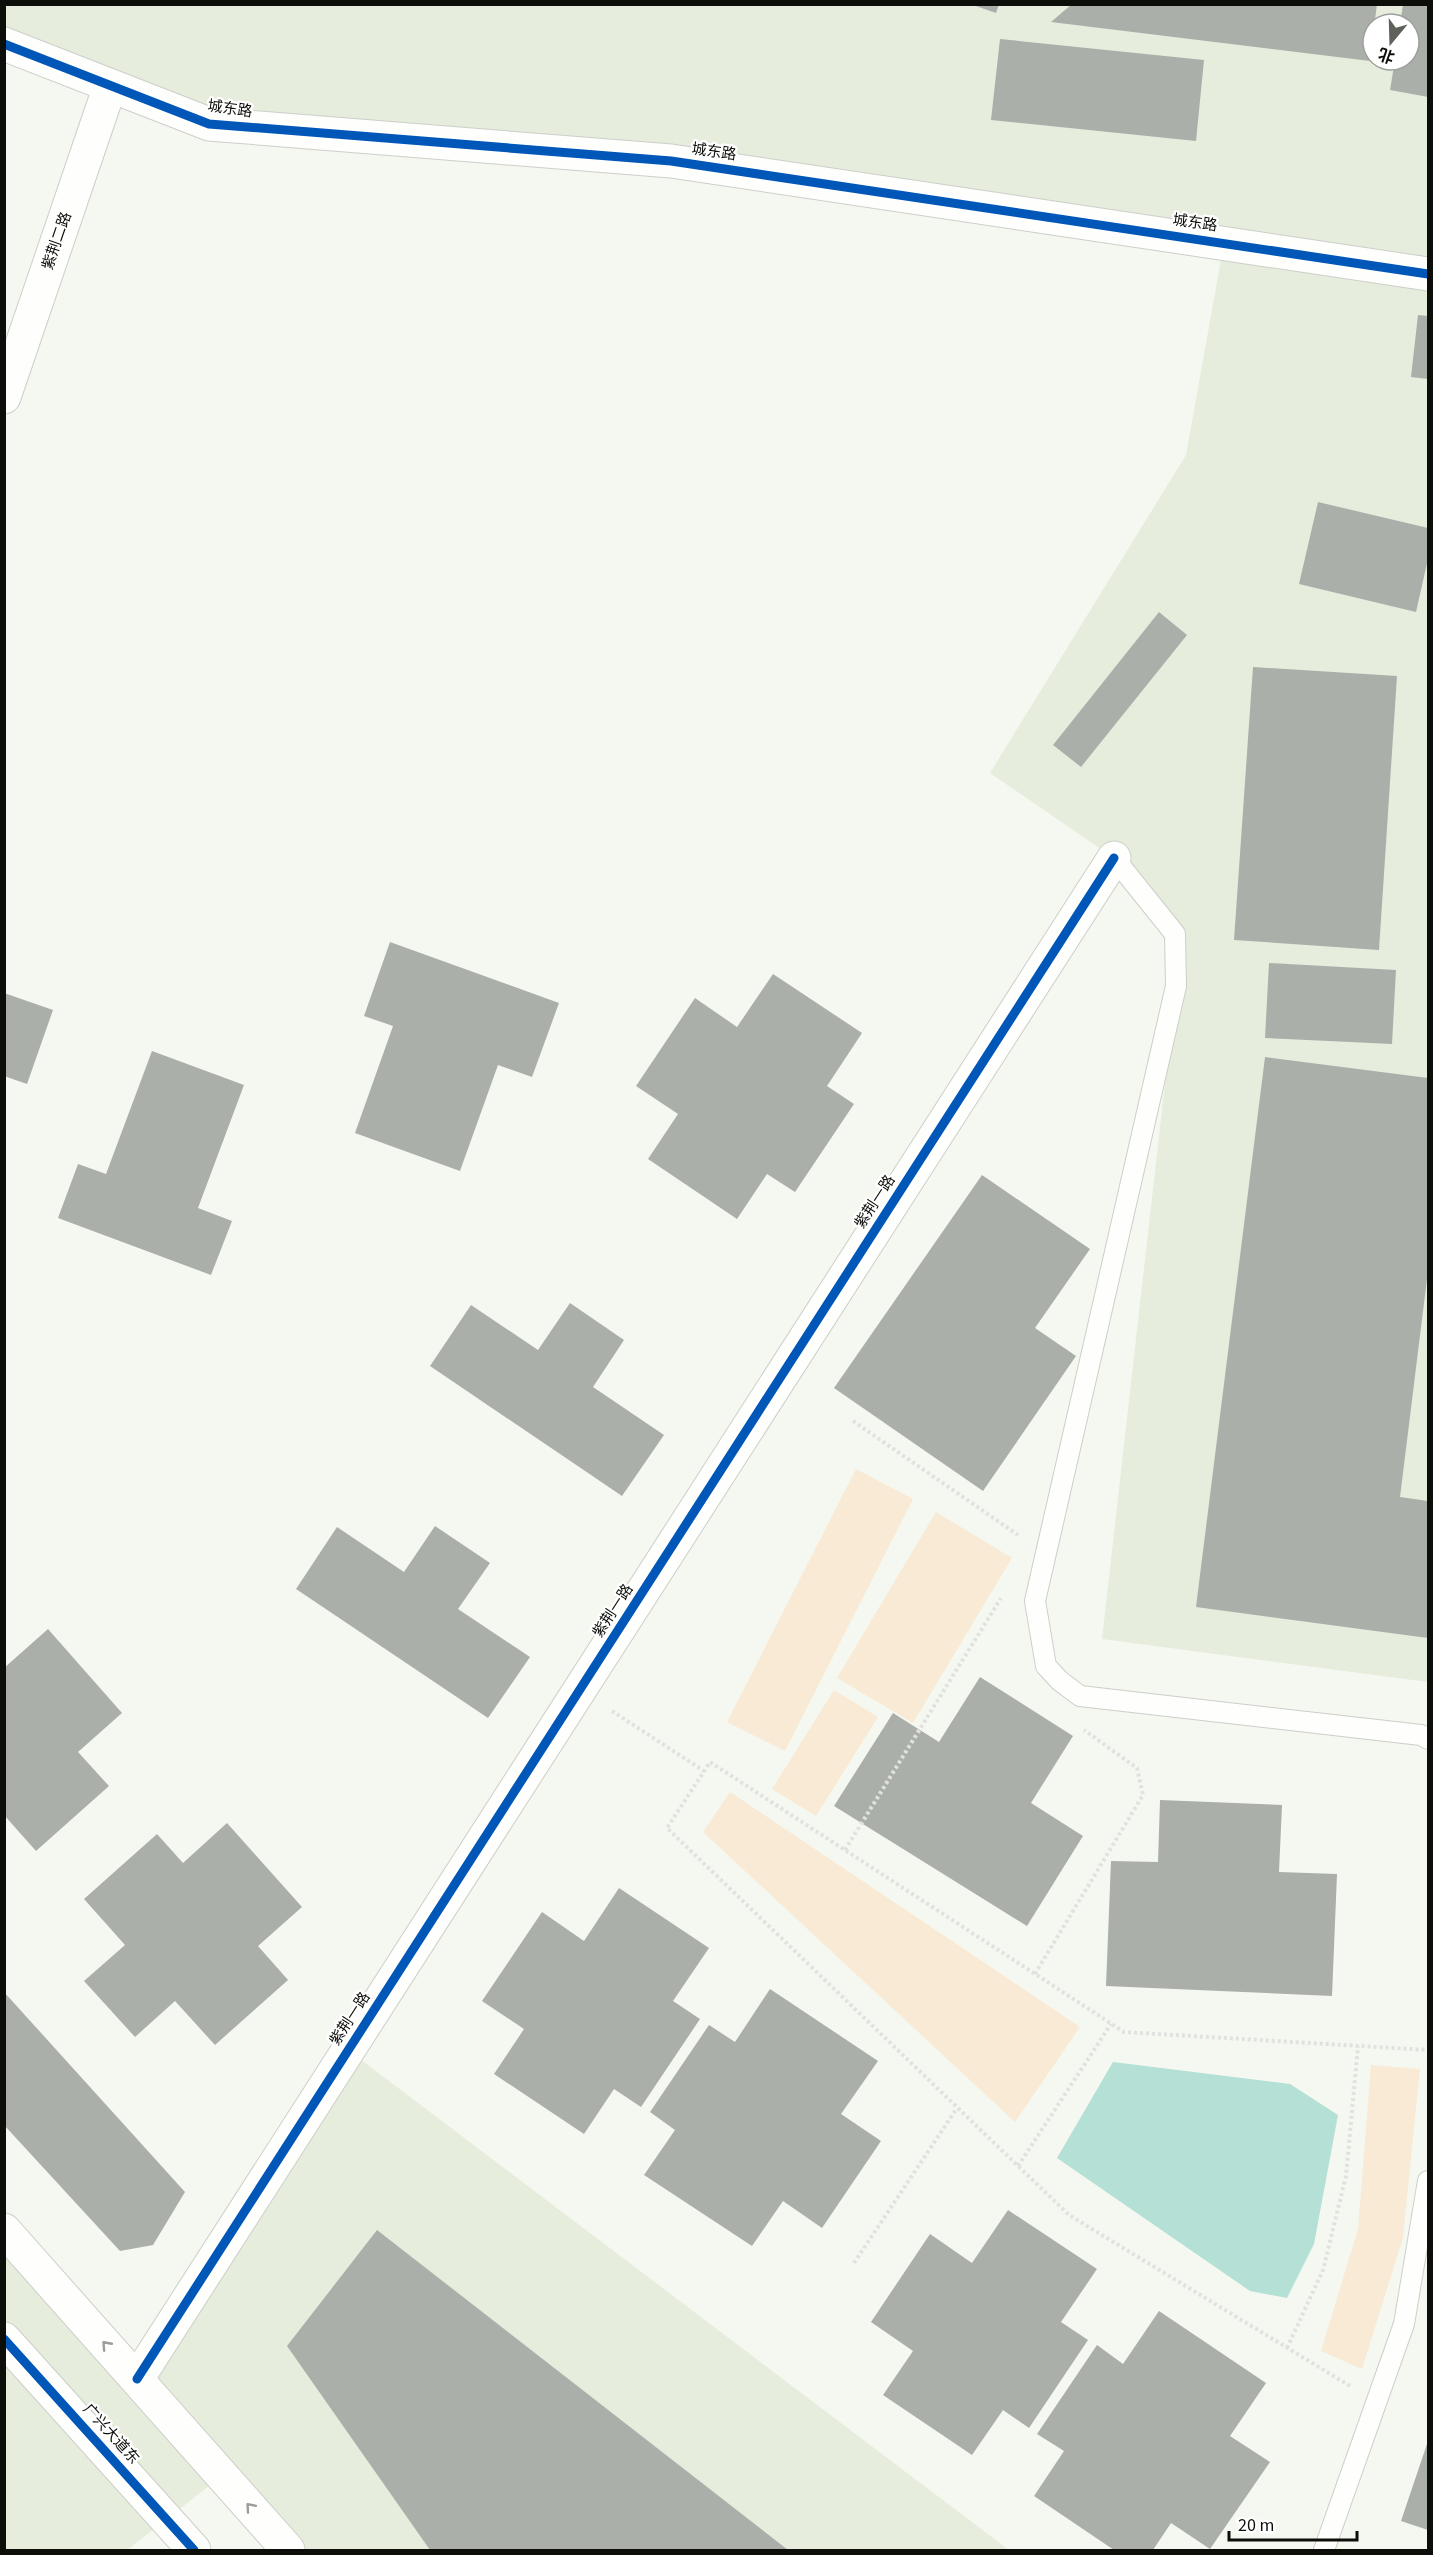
<svg xmlns="http://www.w3.org/2000/svg" width="1433" height="2555" viewBox="0 0 1433 2555" font-family="'Source Sans 3','Noto Sans SC',sans-serif">
<rect width="100%" height="100%" fill="#f5f8f0"/>
<path fill="#e6eddd" fill-rule="evenodd" d="M4 5H1428V1682L1102 1639 1176 986 1175 934 1114 858 990 773 1186 455 1224 243 671 161 209 124 5 44ZM1373 24H1409V60H1373Z
M348 2050 1009 2550H288L222 2476 127 2550H5L4 2230 136 2379Z"/>
<path fill="#f8ead4" d="M856 1469 913 1499 785 1751 727 1722Z
M936 1512 1012 1558 913 1723 837 1678Z
M834 1690 878 1717 816 1816 772 1789Z
M730 1792 1080 2027 1015 2122 703 1832Z
M1371 2065 1420 2069 1403 2238 1362 2369 1321 2351 1358 2229Z"/>
<path fill="#b4e0d6" d="M1113 2062 1290 2084 1338 2115 1314 2244 1287 2298 1250 2291 1057 2158Z"/>
<path fill="#abafaa" d="M970 4H999L996 13Z
M1072 4H1377L1370 61 1051 22Z
M1403 4H1428V97L1390 90 1395 60H1409V24H1400Z
M1000 39 1204 60 1196 141 991 120Z
M1418 315 1428 316V379L1411 377Z
M1318 502 1428 528V559L1416 612 1299 584Z
M1159 612 1187 635 1081 767 1053 745Z
M1253 667 1397 676 1379 950 1234 940Z
M390 942 559 1003 532 1077 498 1065 460 1171 355 1133 393 1026 364 1016Z
M1269 963 1396 970 1392 1044 1265 1038Z
M773 974 862 1033 827 1086 854 1104 795 1192 767 1174 737 1219 648 1159 678 1114 636 1086 695 998 737 1027Z
M4 993 53 1010 27 1084 4 1076Z
M152 1051 244 1085 198 1208 232 1221 211 1275 58 1218 78 1164 106 1174Z
M1265 1057 1428 1078V1271L1400 1497 1428 1501V1638L1196 1607Z
M982 1175 1090 1249 1035 1328 1076 1356 983 1491 834 1388Z
M570 1303 624 1340 593 1387 664 1435 622 1496 430 1366 471 1305 538 1350Z
M435 1526 490 1563 458 1609 530 1657 488 1718 296 1589 337 1527 404 1572Z
M48 1629 122 1713 78 1752 109 1786 36 1851 4 1815V1668Z
M980 1677 1073 1736 1031 1803 1083 1836 1027 1926 834 1806 893 1713 939 1742Z
M1160 1800 1282 1805 1279 1872 1337 1874 1332 1996 1106 1986 1111 1861 1158 1862Z
M227 1823 302 1907 258 1946 288 1980 215 2045 175 2001 135 2037 84 1981 125 1945 84 1899 157 1834 183 1863Z
M619 1888 709 1948 673 2001 700 2019 641 2107 614 2089 584 2134 494 2074 524 2029 482 2001 542 1912 584 1941Z
M770 1989 878 2061 841 2114 881 2141 822 2228 783 2201 752 2246 644 2175 675 2130 650 2112 709 2025 735 2042Z
M4 1992 185 2192 153 2245 120 2251 4 2125Z
M1008 2210 1097 2269 1061 2322 1088 2340 1029 2428 1003 2410 972 2455 883 2395 913 2351 871 2322 930 2234 972 2263Z
M377 2230 788 2550H430L287 2346Z
M1159 2311 1266 2383 1230 2436 1270 2462 1210 2549 1171 2523 1153 2550H1114L1034 2496 1064 2451 1037 2434 1097 2345 1123 2364Z
M1428 2441V2530L1401 2521Z"/>
<g fill="none" stroke-linecap="round" stroke-linejoin="round">
<g stroke="#cccfc9" stroke-width="22">
<path id="lane" d="M1114 858 1175 934 1176 986 1035 1601 1046 1666 1060 1681 1080 1696 1421 1735 1428 1739
M1324 2550 1404 2324 1428 2181"/>
</g>
<g stroke="#cccfc9" stroke-width="35">
<path id="street" d="M4 44 209 124 671 161 1428 274
M4 397 110 86
M137 2379 1114 858"/>
</g>
<g stroke="#cccfc9" stroke-width="35">
<path id="highway" d="M4 2230 288 2550
M4 2339 194 2550"/>
</g>
<path stroke="#e1e2e0" stroke-width="4" stroke-dasharray="3 3" stroke-linecap="butt" d="M853 1421 1018 1535
M612 1711 704 1771
M845 1850 1001 1598
M1035 1974 1143 1795 1137 1768 1084 1730
M1018 2166 1111 2024
M854 2263 957 2108
M1287 2348 1323 2270 1346 2176 1358 2046
M1350 2386 1069 2215 667 1828 710 1762 1124 2032 1428 2050"/>
<use href="#lane" stroke="#fefefd" stroke-width="20"/>
<use href="#street" stroke="#fefefd" stroke-width="33"/>
<use href="#highway" stroke="#fefefd" stroke-width="33"/>
<g stroke="#fff" stroke-width="13">
<path id="cycleway" d="M4 44 209 124 671 161 1428 274
M4 2339 194 2550
M137 2379 1114 858"/>
</g>
<use href="#cycleway" stroke="#0057b8" stroke-width="9"/>
</g>
<defs><path id="oneway-chevron" d="M-2-3.5L2.5 0L-2 3.5" fill="none" stroke-width="1.6" stroke-linecap="round" stroke-linejoin="round" transform="scale(1.5)"/></defs>
<g stroke="#9d9e9b">
<use href="#oneway-chevron" transform="translate(106 2345) rotate(-132)"/>
<use href="#oneway-chevron" transform="translate(250 2507) rotate(-131)"/>
</g>
<g text-anchor="middle" dominant-baseline="central" stroke-width="4.5" stroke-linejoin="round" paint-order="stroke">
<g font-size="15" fill="#0c0e09" stroke="#fff">
<text transform="translate(230 109) rotate(8)">城东路</text>
<text transform="translate(714 152) rotate(8)">城东路</text>
<text transform="translate(1195 223) rotate(8)">城东路</text>
<text transform="translate(57 241) rotate(-71)">紫荆二路</text>
<text transform="translate(875 1202) rotate(-57)">紫荆一路</text>
<text transform="translate(613 1611) rotate(-57)">紫荆一路</text>
<text transform="translate(350 2019) rotate(-57)">紫荆一路</text>
<text transform="translate(111 2434) rotate(48)">广兴大道东</text>
</g>
</g>
<rect width="1433" height="2555" fill="none" stroke="#0c0e09" stroke-width="12"/>
<g transform="translate(1391 42) rotate(199)"><circle r="28" fill="#ffffff" stroke="#9e9f9d" stroke-width="1.5"/>
<path d="M0-4.5L10 22L0 15L-10 22Z" fill="#5e605a"/>
<text y="-9" font-size="16" font-weight="bold" text-anchor="middle" fill="#0c0e09">北</text>
</g>
<path d="M1229 2531v9h128v-9" fill="none" stroke="#0c0e09" stroke-width="3"/>
<text x="1238" y="2531" font-size="18" fill="#0c0e09" stroke="#ffffff" stroke-width="4.5" paint-order="stroke">20 m</text>
</svg>
